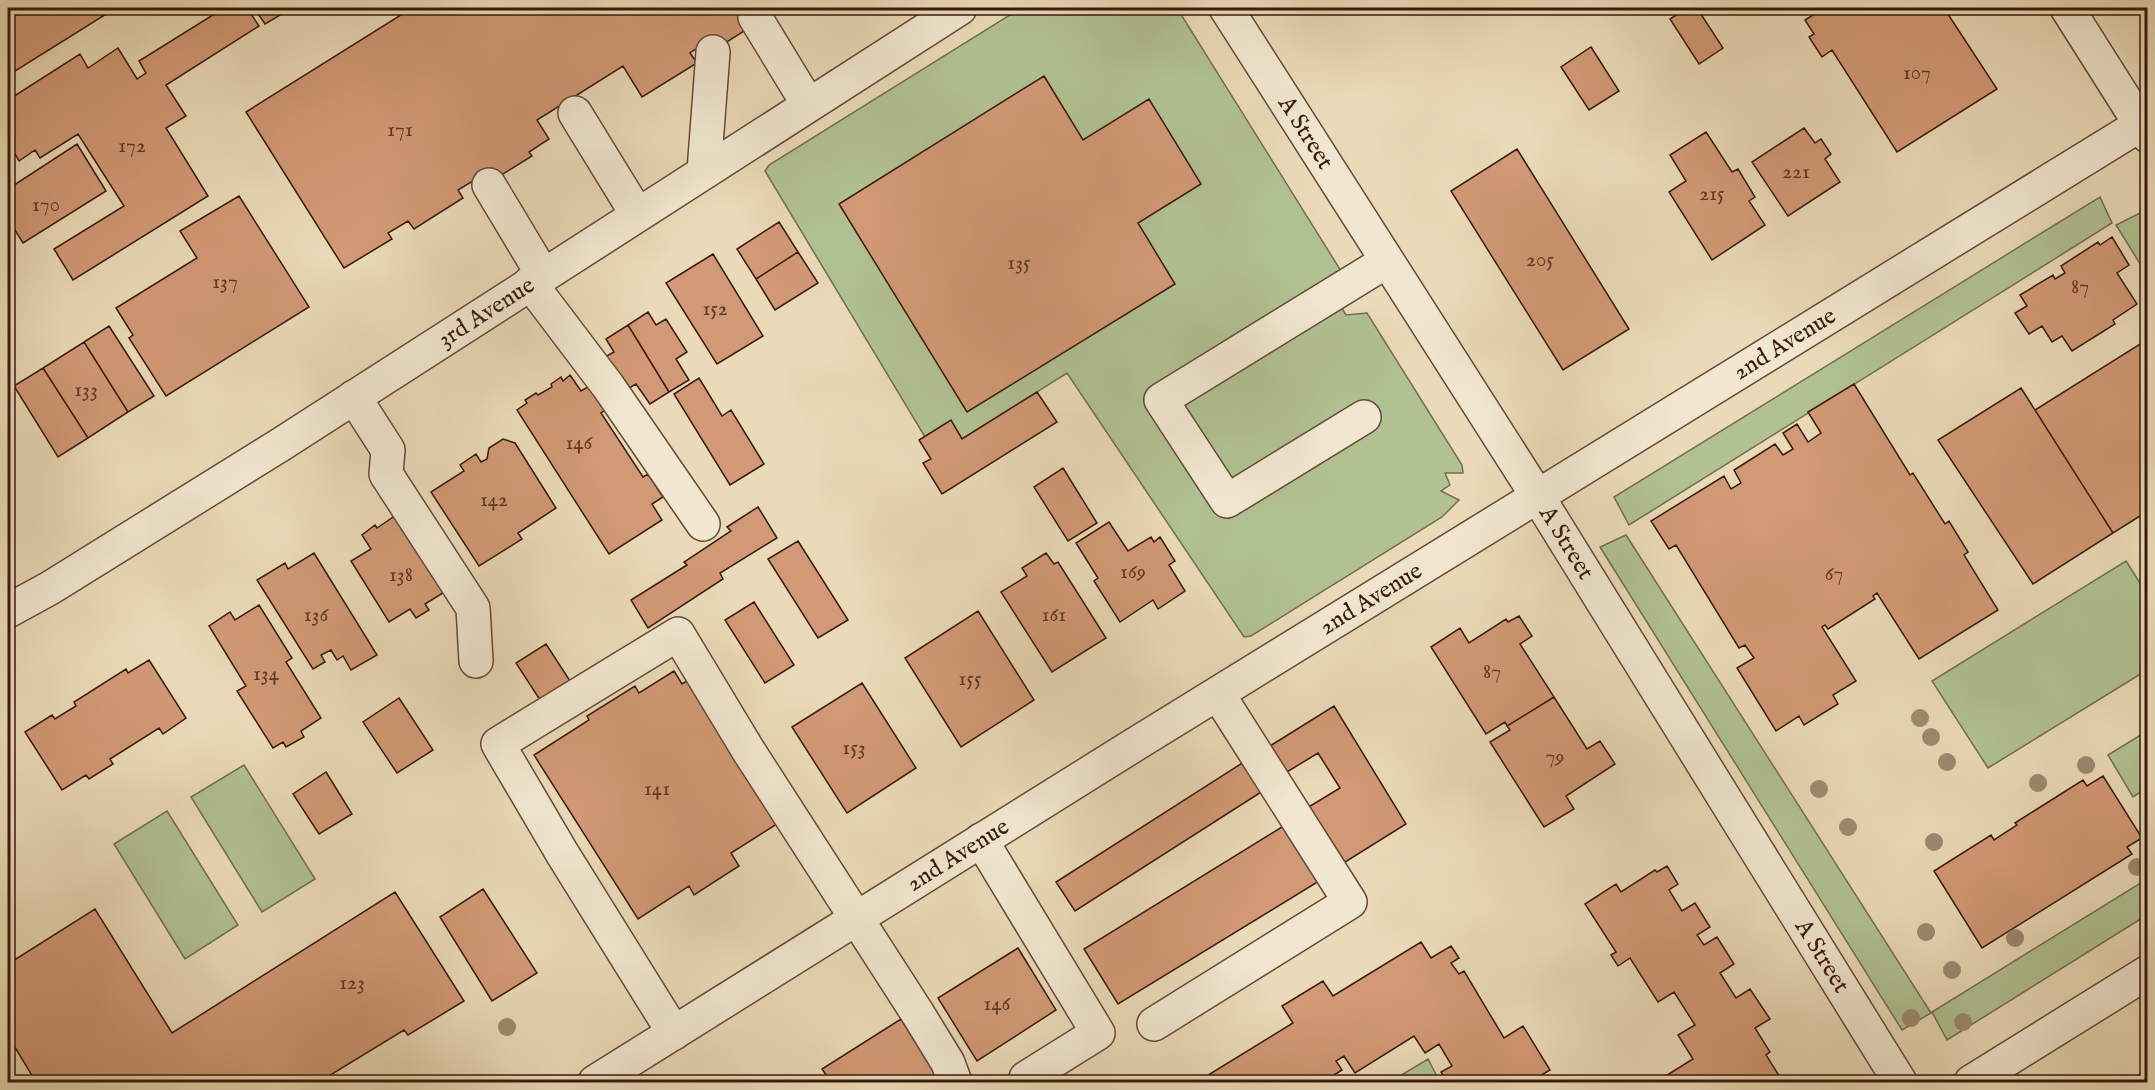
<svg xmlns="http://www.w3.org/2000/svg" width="2155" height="1090" viewBox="0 0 2155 1090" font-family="'IM FELL English',serif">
<rect width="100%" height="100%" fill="#eadab7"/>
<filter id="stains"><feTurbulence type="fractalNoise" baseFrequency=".00333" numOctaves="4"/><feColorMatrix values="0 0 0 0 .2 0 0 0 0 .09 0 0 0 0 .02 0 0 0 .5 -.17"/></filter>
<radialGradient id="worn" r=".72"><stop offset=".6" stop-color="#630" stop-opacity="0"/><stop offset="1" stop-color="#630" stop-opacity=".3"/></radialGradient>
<path fill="#b1c192" stroke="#746d50" stroke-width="1.5" d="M1021 8H1177L1341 271 1325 281 1346 315 1367 313 1462 465 1463 473H1445L1450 485 1441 491 1459 500 1442 517 1251 636 1244 637 1067 373 962 439 951 421 925 437 765 171 769 165Z
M2100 197 2112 223 1629 525 1614 497Z
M2142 212 2147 221V275L2116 225Z
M1626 535 1931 1013 1902 1030 1600 547Z
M2126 561 2147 594V670L1988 768 1932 681Z
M2147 731V788L2133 797 2108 755Z
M244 765 315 879 262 912 191 797Z
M167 811 238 925 185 959 114 844Z
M2147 879V915L1947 1040 1932 1012Z
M1428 1059 1440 1082H1400L1403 1074Z"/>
<path fill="#d19975" stroke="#38190d" stroke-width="1.5" d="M27 8H116L12 73 8 66V20Z
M224 8H247L259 26 166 85 186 116 166 128 208 196 73 280 54 249 124 206 78 134 40 158 35 150 19 161 8 142V100L80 54 88 68 118 48 137 79 146 73 139 61Z
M254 8H292L265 24Z
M412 8H768L752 26 708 54 702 45 690 53 697 63 642 97 623 66 537 120 549 139 529 152 532 156 482 187 476 179 458 190 463 198 414 229 408 221 388 233 392 239 344 268 246 112Z
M1687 8H1697L1723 48 1699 64 1670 19Z
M1824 8H1944L1997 89 1897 152 1832 50 1822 57 1809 37 1814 34 1805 20Z
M1591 47 1619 91 1589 110 1561 67Z
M1044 76 1083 140 1149 99 1201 184 1138 223 1175 284 967 412 839 204Z
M1804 128 1815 143 1821 139 1831 154 1825 159 1840 182 1788 216 1752 162Z
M1706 132 1732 172 1738 169 1755 197 1749 201 1765 225 1712 260 1669 192 1686 181 1670 155Z
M77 144 106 191 23 243 8 219V189Z
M1517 149 1629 329 1563 370 1451 191Z
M239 196 309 307 166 396 129 338 133 335 116 308 197 258 180 231Z
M779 222 798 252 756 279 737 249Z
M2112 237 2129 265 2117 273 2137 304 2113 320 2115 324 2072 351 2062 336 2052 342 2042 326 2029 334 2015 313 2027 306 2020 295 2053 275 2055 279 2065 273 2061 266 2098 242 2100 245Z
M798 252 818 283 775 310 756 279Z
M713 254 763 336 717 364 666 283Z
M648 312 656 325 666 319 687 352 676 359 689 380 669 392 628 325Z
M628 325 669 392 650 404 636 384 624 391 603 358 614 352 606 339Z
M109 326 154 396 128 412 84 342Z
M2148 339V511L2113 533 2035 410Z
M84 342 128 412 88 438 43 368Z
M43 368 88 438 58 457 14 386Z
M570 375 581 391 593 384 608 408 601 413 643 477 648 474 663 497 652 504 662 520 609 554 517 410 527 403 525 400 536 393 538 395 552 387 551 384 561 377 563 381Z
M699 378 722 416 731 410 764 464 730 485 674 394Z
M1854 384 1910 475 1913 473 1945 524 1949 521 1968 552 1964 555 1998 610 1919 659 1877 593 1873 596 1875 599 1828 629 1825 625 1822 627 1856 681 1833 695 1838 704 1804 725 1799 716 1776 731 1737 668 1754 658 1745 645 1739 648 1676 545 1669 549 1651 521 1724 476 1731 489 1741 483 1734 470 1775 444 1783 455 1793 449 1783 433 1797 424 1808 442 1821 433 1808 412Z
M2021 388 2113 533 2033 584 1938 440Z
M1037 392 1057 422 942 494 923 463 931 459 919 440 951 420 962 439Z
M503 439 515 443 556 508 518 533 522 539 479 566 431 492 464 471 460 465 476 454 481 462 487 459 489 448Z
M1063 468 1097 523 1068 541 1034 487Z
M758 507 777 538 720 573 723 579 648 628 631 600 687 565 684 562 731 531 727 527Z
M402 511 451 588 425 604 429 610 416 618 410 609 389 622 351 561 371 549 362 535 375 525 377 528Z
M1109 522 1128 551 1151 537 1154 542 1160 537 1175 561 1169 565 1185 591 1158 609 1153 600 1120 622 1094 581 1098 578 1076 543Z
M798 541 848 620 818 638 768 559Z
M314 553 377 655 351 670 343 656 337 660 331 650 321 655 325 662 313 669 257 580 285 563 288 569Z
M1046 553 1054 564 1058 562 1106 638 1052 672 1001 592 1027 576 1022 568Z
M754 602 794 665 765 683 725 620Z
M259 605 292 658 286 662 321 718 301 731 304 737 286 747 283 742 273 748 237 691 246 686 209 626 230 612 235 620Z
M978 611 1034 700 961 747 905 658Z
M1519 616 1532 636 1520 644 1554 697 1507 726 1505 722 1486 734 1431 647 1460 628 1469 643 1506 619 1508 622Z
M546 644 572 684 542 703 516 663Z
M149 660 186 718 163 734 159 728 110 759 113 764 89 779 86 775 62 790 25 732 52 715 55 719 76 706 74 702 126 669 128 673Z
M674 671 682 684 690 679 780 822 731 853 739 866 694 895 689 886 638 919 534 755 589 720 587 716 635 686 639 693Z
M862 683 916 768 847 813 792 727Z
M1554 697 1587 749 1600 741 1615 764 1566 796 1574 809 1544 827 1490 742 1510 730 1507 726Z
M399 698 433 750 397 773 363 722Z
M1334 706 1406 824 1342 864 1307 808 1340 788 1318 753 1287 772 1270 746Z
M1247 760 1266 789 1075 911 1056 882Z
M326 772 352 814 319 834 293 794Z
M2103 776 2142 838 2127 847 2132 854 1982 948 1934 871 1991 835 1994 840 2017 825 2015 823 2083 780 2087 786Z
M1290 822 1324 878 1118 1004 1084 949Z
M1667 866 1678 884 1669 890 1682 911 1695 903 1710 927 1697 935 1704 945 1717 937 1734 964 1720 973 1736 998 1750 989 1770 1019 1755 1028 1770 1052 1766 1055 1783 1082H1668L1664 1077 1693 1059 1678 1035 1695 1025 1674 992 1658 1002 1630 958 1618 966 1611 955 1616 952 1585 904 1616 884 1621 892 1655 870 1657 872Z
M483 889 537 973 492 1001 440 917Z
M395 892 464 1001 408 1035 404 1030 319 1082H36L8 1036V964L95 909 172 1033Z
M1421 942 1431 958 1451 946 1459 958 1451 963 1459 974 1464 971 1504 1038 1523 1026 1550 1070 1530 1082H1447L1441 1072 1452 1066 1439 1044 1425 1053 1414 1036 1355 1073 1344 1056 1336 1061 1342 1070 1323 1082H1312L1309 1077 1300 1082H1208L1205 1077 1293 1023 1282 1006 1323 981 1333 996Z
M1018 948 1056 1010 977 1061 938 998Z
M901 1019 941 1082H831L822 1069Z"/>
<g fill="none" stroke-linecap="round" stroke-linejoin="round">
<g stroke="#644938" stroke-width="36">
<g id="minor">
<path id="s1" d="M1226 8 1538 497 1900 1082"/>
<path d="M2067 8 2148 136"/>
<path d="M755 17 808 104"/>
<path d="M575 113 637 214"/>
<path d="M704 171 713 52"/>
<path d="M489 185 543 275"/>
<path d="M530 283 608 386 703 524"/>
<path d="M354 397 388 450 386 474 473 608 476 661"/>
<path d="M1364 417 1227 501 1161 400 1387 261"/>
<path id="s2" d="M8 611 50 588 280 445 960 8"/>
<path d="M981 840 1098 1033 1026 1078 1029 1082"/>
<path d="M1154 1024 1350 902 1218 694"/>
<path d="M674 1033 562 853 498 744 678 634 748 750 918 1014 948 1063 955 1082"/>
<path id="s3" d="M595 1082 1134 745 2148 120"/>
<path d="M1971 1082 2148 972"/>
</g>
</g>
<use href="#minor" stroke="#f1e7d0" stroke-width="33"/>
</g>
<g fill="#9c8b70">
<circle cx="1920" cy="718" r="9"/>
<circle cx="1931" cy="737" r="9"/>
<circle cx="1947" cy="762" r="9"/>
<circle cx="2086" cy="765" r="9"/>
<circle cx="2038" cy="783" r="9"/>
<circle cx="1819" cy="789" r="9"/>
<circle cx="1848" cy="827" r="9"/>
<circle cx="1934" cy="842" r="9"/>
<circle cx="2137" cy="867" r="9"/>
<circle cx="1926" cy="932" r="9"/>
<circle cx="2015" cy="938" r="9"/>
<circle cx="1952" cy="970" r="9"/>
<circle cx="1911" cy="1018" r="9"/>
<circle cx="1963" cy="1022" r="9"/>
<circle cx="507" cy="1027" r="9"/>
</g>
<g text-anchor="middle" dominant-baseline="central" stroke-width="4.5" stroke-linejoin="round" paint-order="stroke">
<g font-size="21" fill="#5e3927">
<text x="1917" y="73">107</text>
<text x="400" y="130">171</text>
<text x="132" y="146">172</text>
<text x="1796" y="172">221</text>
<text x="1712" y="194">215</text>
<text x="46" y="205">170</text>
<text x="1540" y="260">205</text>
<text x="1019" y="263">135</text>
<text x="225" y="282">137</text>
<text x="2080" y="287">87</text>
<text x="715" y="309">152</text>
<text x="86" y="390">133</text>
<text x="579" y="443">146</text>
<text x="494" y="500">142</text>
<text x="1133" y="572">169</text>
<text x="1834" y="574">67</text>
<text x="401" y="575">138</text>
<text x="316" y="615">136</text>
<text x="1054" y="615">161</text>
<text x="1492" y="672">87</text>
<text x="266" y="674">134</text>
<text x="970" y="679">155</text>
<text x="854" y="748">153</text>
<text x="1555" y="757">79</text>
<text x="657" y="789">141</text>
<text x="352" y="983">123</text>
<text x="997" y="1004">146</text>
</g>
<g font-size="24" fill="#38190d" stroke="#f1e7d0">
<text stroke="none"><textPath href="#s1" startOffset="148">A Street</textPath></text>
<text stroke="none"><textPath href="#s2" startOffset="564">3rd Avenue</textPath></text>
<text stroke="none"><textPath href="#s3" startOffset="1400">2nd Avenue</textPath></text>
<text stroke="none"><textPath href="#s1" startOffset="634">A Street</textPath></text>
<text stroke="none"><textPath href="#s3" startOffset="914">2nd Avenue</textPath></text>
<text stroke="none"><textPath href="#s3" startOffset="428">2nd Avenue</textPath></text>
<text stroke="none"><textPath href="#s1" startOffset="1120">A Street</textPath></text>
</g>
</g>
<rect width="2155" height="1090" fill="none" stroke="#eadab7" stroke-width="30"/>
<rect x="9" y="9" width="2137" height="1072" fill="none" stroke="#38190d" stroke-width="3"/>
<rect x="15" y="15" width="2125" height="1060" fill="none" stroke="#38190d" stroke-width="1.5"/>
<rect width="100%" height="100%" filter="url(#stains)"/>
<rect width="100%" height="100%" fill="url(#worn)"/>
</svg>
